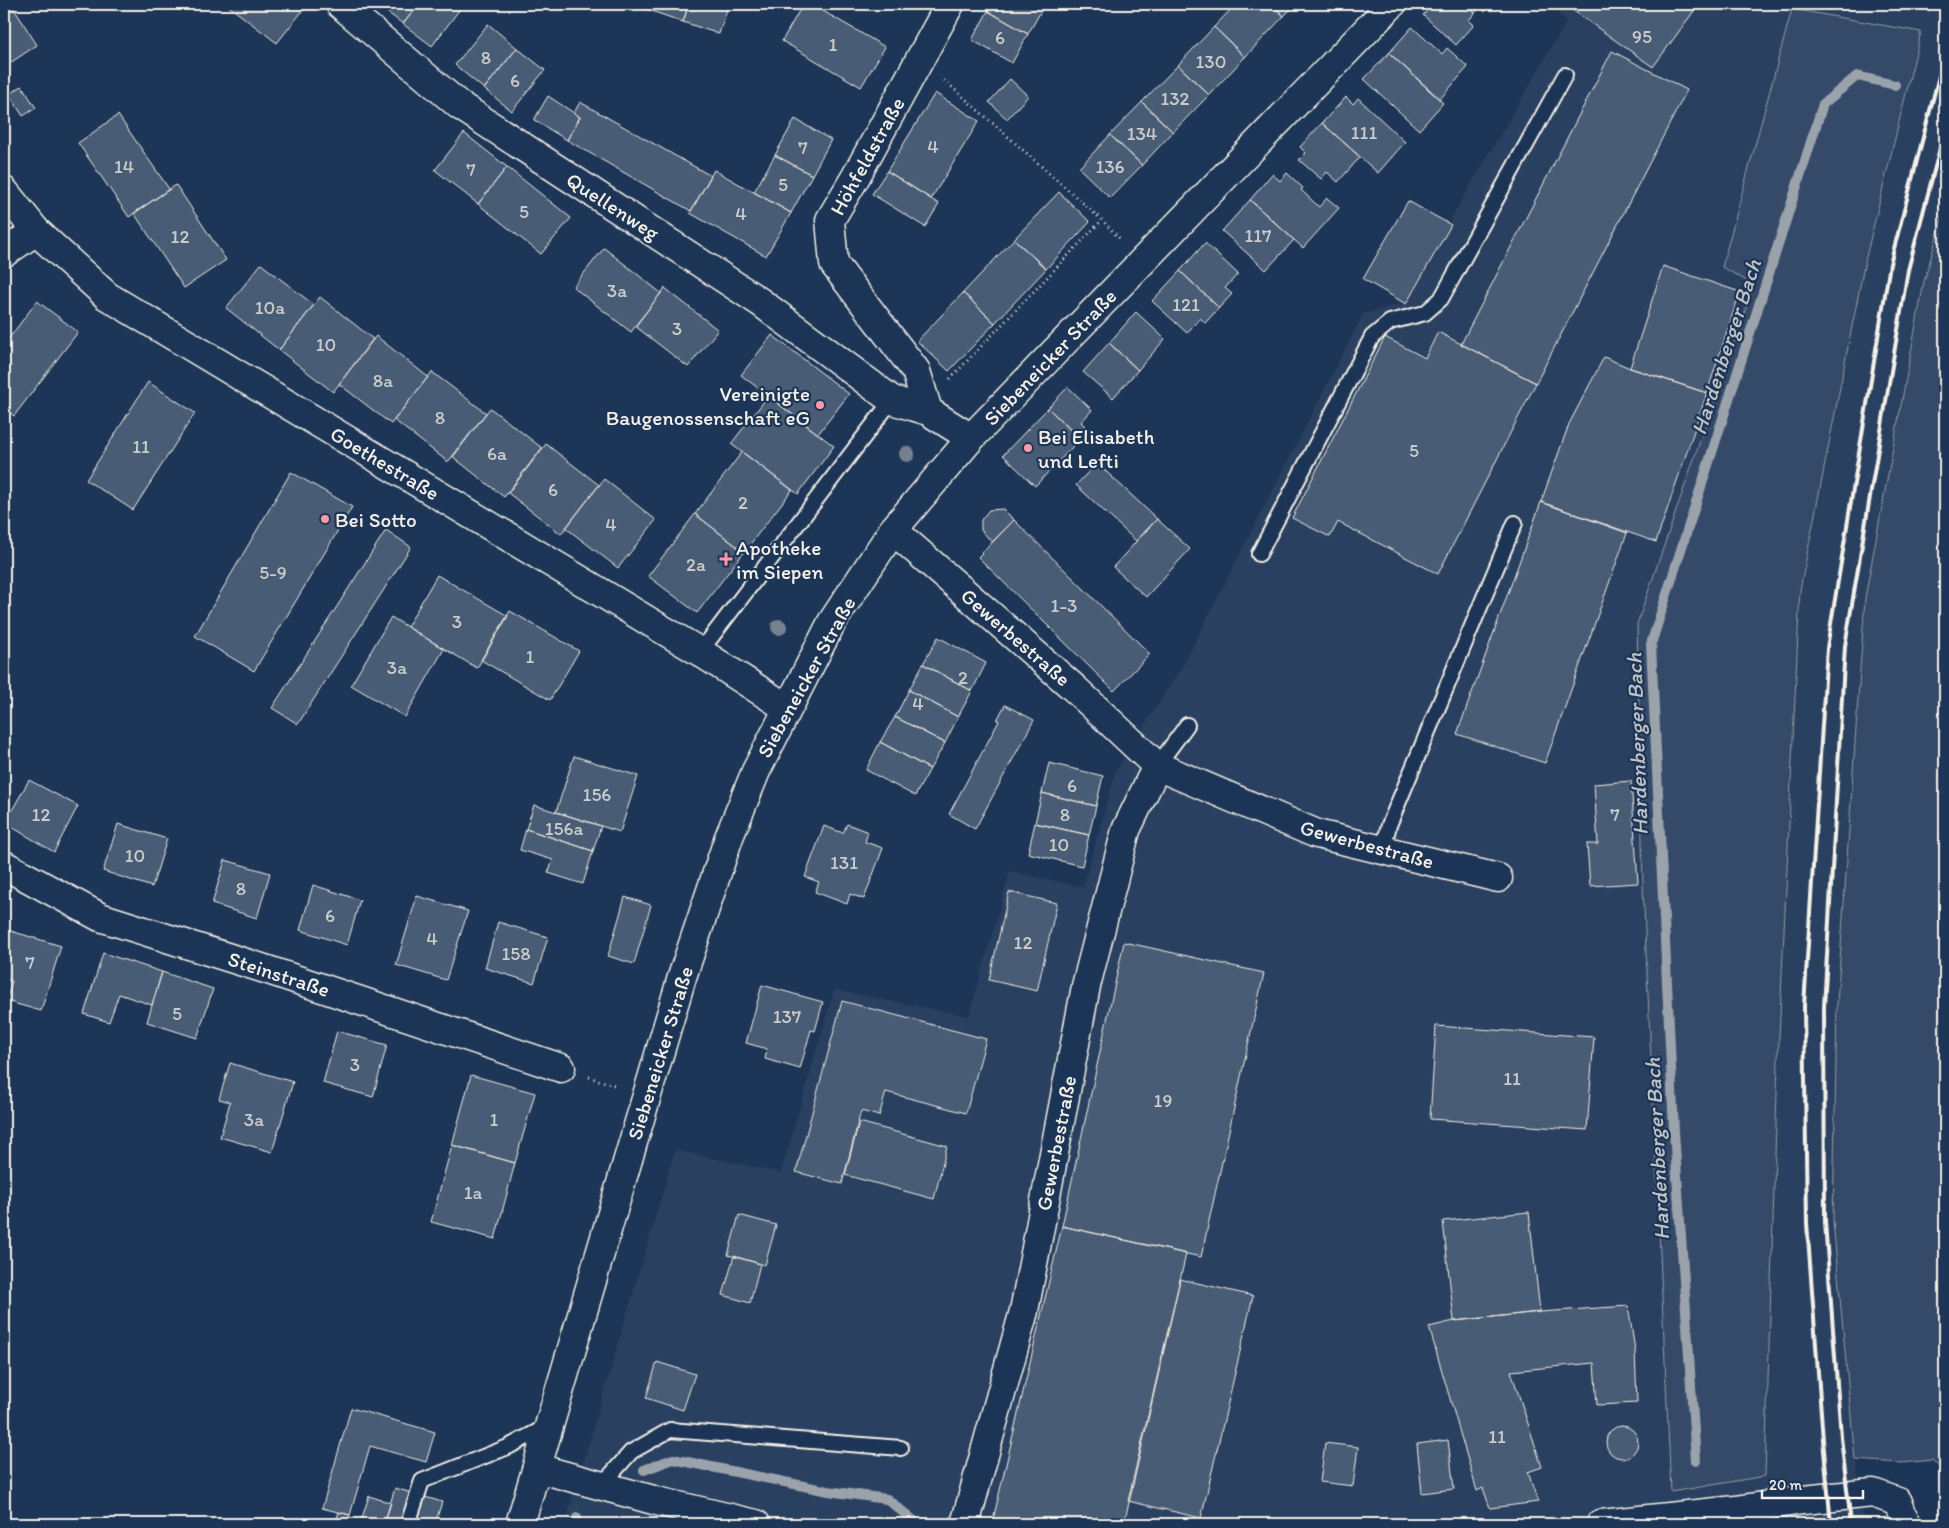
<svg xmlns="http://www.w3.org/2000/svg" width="1949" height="1528" viewBox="0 0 1949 1528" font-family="Itim,sans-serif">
<rect width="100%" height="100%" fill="#1d3557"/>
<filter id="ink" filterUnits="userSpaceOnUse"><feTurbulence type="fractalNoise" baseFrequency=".02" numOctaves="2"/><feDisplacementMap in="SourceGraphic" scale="10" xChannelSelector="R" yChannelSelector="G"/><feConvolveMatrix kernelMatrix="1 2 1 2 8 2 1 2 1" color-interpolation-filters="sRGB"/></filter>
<g filter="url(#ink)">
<path fill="#2a4060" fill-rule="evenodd" d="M1550 4H1945V208L1924 282 1865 598 1837 1004 1833 1221 1862 1524H565L675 1150 781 1173 834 990 969 1016 1010 871 1083 887 1116 770 1184 663 1363 314 1401 304 1567 21 1549 5ZM1921 32 1865 261 1800 590 1778 1060 1765 1476 1671 1491 1637 624 1754 285Z"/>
<path fill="#354a67" stroke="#949ea8" d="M1792 9 1921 32 1865 261 1800 590 1778 1060 1765 1476 1671 1492 1643 886 1637 624 1754 285 1722 267Z
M1945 208V1472L1932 1460 1901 1463 1855 1460 1833 1221 1837 1004 1865 598 1924 282Z"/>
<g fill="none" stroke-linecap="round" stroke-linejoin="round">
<path stroke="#9aa2ab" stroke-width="10" d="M1696 1461 1674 1131 1651 644 1823 104 1857 76 1895 85
M644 1470 673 1459 828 1491 887 1499 914 1521
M575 1524 577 1518"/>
</g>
<path fill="#485b74" stroke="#f4f1e8" d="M4 4H11L37 45 4 67Z
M226 4H297L304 9 277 43Z
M376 4H419L403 24Z
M419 4 463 5 432 46 403 24Z
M648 4H689L683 22 646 9Z
M689 4H729L719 34 683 22Z
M803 4H811L885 47 861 87 782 41Z
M992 4H1045L1028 34 988 11Z
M1236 4H1271L1284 16 1245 57 1214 27Z
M1271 4H1296L1284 16Z
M1434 4H1465L1475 13 1469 20 1474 25 1456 45 1423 15Z
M1465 4H1492L1485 12 1480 7 1475 13Z
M1564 4H1699L1653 67Z
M988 11 1028 34 1012 63 972 40Z
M488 24 517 48 484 89 455 65Z
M1214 27 1245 57 1209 95 1178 65Z
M1412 27 1442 54 1447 48 1468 67 1440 99 1389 53Z
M517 48 545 70 512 111 484 89Z
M1612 51 1687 90 1536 383 1461 344Z
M1389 53 1443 103 1419 130 1364 79Z
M1178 65 1209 95 1173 132 1142 102Z
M1010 79 1028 96 1007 119 989 102Z
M22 86 36 108 23 116 9 94Z
M935 93 979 121 931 199 887 171Z
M548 96 580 117 567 140 534 120Z
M1346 97 1353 104 1358 98 1405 142 1378 173 1322 123Z
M580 102 711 176 691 211 567 140 580 117 574 113Z
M1142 102 1173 132 1142 165 1110 135Z
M118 115 169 189 129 217 78 143Z
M795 119 831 140 812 175 775 155Z
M1322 123 1360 157 1338 182 1327 172 1321 179 1299 160 1306 153 1300 147Z
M464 133 507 167 478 204 435 170Z
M1110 135 1142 165 1110 198 1079 168Z
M775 155 812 175 791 213 754 192Z
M507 167 571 218 541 254 478 204Z
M714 170 791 213 766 256 690 213Z
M887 171 939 204 925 227 872 194Z
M1287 173 1303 188 1301 190 1319 207 1327 198 1339 208 1303 248 1250 200 1272 174 1280 181Z
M176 185 226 260 184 288 134 213Z
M1059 192 1090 222 1046 269 1014 239Z
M1250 200 1294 240 1266 270 1222 231Z
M1408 201 1451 225 1406 304 1363 279Z
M1014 239 1046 269 995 323 963 293Z
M1205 243 1238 274 1225 288 1232 294 1219 308 1180 271Z
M604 248 661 293 631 332 573 287Z
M261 264 314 305 279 350 226 308Z
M1663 266 1740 292 1707 393 1630 368Z
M1180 271 1219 308 1205 323 1200 318 1187 333 1152 301Z
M665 288 718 330 688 367 635 326Z
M963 293 995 323 949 371 917 341Z
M320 297 373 339 333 392 279 350Z
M37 301 78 332 14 416 4 408V345Z
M1136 312 1165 339 1138 370 1109 343Z
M1438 332 1536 383 1438 574 1338 522 1330 537 1292 518 1385 337 1425 358Z
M772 335 849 394 818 434 741 375Z
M376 336 428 377 391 424 339 384Z
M1109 343 1138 370 1113 398 1083 372Z
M1604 357 1630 368 1707 393 1656 542 1541 502 1569 424Z
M432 372 486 413 448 462 394 420Z
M148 382 195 413 133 510 86 480Z
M1068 387 1092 410 1081 422 1088 429 1080 439 1048 408Z
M768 396 834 446 798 494 731 444Z
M490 408 542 448 504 497 453 457Z
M1048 408 1080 439 1035 486 1003 455Z
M546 444 599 485 561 534 508 493Z
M742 452 792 490 744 552 695 514Z
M1097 463 1157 519 1136 541 1076 485Z
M291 472 352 507 254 671 195 636Z
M604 479 656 520 618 568 566 528Z
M1541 502 1627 533 1545 763 1457 734Z
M1003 509 1014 520 992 542 981 530V520L989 510Z
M695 514 744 552 697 613 648 576Z
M1157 519 1190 549 1146 597 1113 567Z
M1014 520 1150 654 1114 691 978 557Z
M386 530 411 547 298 724 272 708Z
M437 575 508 616 477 668 407 627Z
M510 611 579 651 550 700 481 660Z
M391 617 444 649 405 717 351 685Z
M938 637 986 663 972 691 923 664Z
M923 664 972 691 958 717 909 690Z
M909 690 958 717 945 743 895 717Z
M1005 705 1034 720 975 829 949 814 999 721 997 720Z
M895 717 945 743 930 769 880 742Z
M880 742 930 769 915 796 866 770Z
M574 756 638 776 620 832 556 812Z
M1049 763 1103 776 1096 806 1042 793Z
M29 780 78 806 54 852 5 823Z
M1631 781 1638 883 1590 886 1587 844H1598L1594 784Z
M1042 793 1096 806 1089 835 1035 823Z
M534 805 601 826 593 851 526 829Z
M1035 823 1089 835 1082 866 1028 853Z
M118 824 167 839 152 887 103 871Z
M847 824 868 832 865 842 883 848 864 899 850 894 847 904 815 892 819 882 805 877 824 826 843 833Z
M526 829 593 851 583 884 548 873 553 860 520 850Z
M225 860 270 873 257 918 212 904Z
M313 885 360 900 347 945 300 930Z
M1009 892 1057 903 1037 991 989 980Z
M417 896 468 911 446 980 396 965Z
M625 897 651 905 634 964 608 956Z
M498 922 548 937 534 983 485 968Z
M4 929 61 946 41 1011 6 1001 12 981 4 979Z
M1124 942 1264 973 1201 1257 1062 1226Z
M103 953 162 972 152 1005 119 994 109 1022 84 1014Z
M162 972 213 989 197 1038 147 1022Z
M762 985 823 1002 815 1031 811 1030 800 1069 765 1059 767 1049 746 1043Z
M842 1001 986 1039 966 1113 886 1092 879 1116 861 1111 842 1184 796 1172Z
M1436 1026 1594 1037 1587 1130 1430 1119Z
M337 1031 387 1045 373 1097 323 1083Z
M230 1063 293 1082 272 1152 220 1137 230 1102 219 1099Z
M471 1075 535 1093 515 1163 452 1145Z
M859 1122 947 1146 934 1199 845 1175Z
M452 1145 515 1163 495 1239 431 1222Z
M1529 1212 1540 1312 1454 1321 1443 1221Z
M739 1215 776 1225 765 1265 728 1255Z
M1062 1226 1186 1254 1124 1524H996L993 1520Z
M734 1256 760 1264 750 1303 723 1295Z
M1180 1279 1253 1296 1201 1518 1128 1501Z
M1628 1306 1635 1350 1637 1403 1597 1405 1594 1363 1511 1371 1542 1467 1528 1472 1538 1502 1490 1508 1483 1488 1477 1491 1429 1327 1454 1321 1540 1312Z
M657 1362 695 1374 683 1410 646 1398Z
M351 1408 435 1432 426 1462 370 1446 350 1515 322 1508Z
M1606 1442a16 16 0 1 1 32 0a16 16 0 1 1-32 0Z
M1448 1440 1454 1489 1422 1493 1417 1444Z
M1325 1443 1358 1447 1353 1486 1320 1482Z
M395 1488 442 1502 435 1524H384Z
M369 1496 391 1503 384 1524H360Z
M339 1512 350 1515 348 1523 335 1524Z"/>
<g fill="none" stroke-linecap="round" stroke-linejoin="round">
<g stroke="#f4f1e8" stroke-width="18">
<path id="lane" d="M1259 554 1372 337 1390 322 1425 313 1441 299 1565 75
M700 652 892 400
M1157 766 1187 725
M1383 850 1389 825 1515 523
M601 1486 631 1452 670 1430 901 1448
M408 1524 422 1481 508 1447 548 1426"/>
</g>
<g stroke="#f4f1e8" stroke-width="31">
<path id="street" d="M340 4 459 105 760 302 892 400 928 411 971 438
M4 253 36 231
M928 411 916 371 834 264 830 220 855 178 950 4
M893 530 1074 688 1157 766 1317 834 1498 878
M4 865 100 917 265 969 561 1068
M537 1468 657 1501 756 1524
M965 1524 1024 1311 1086 986 1126 830 1157 766
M1601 1524 1736 1510 1803 1500 1873 1493 1898 1502 1906 1524"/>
</g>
<g stroke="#f4f1e8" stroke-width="31">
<path id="secondary" d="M4 191 36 231 107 296 700 652 787 708
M520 1524 682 977 729 837 756 771 832 622 893 530 971 438 1392 4"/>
</g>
<path stroke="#f4f1e8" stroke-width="3" stroke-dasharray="1 4" stroke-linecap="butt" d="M944 80 1102 220 1121 240
M950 379 1102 220
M589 1077 617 1086"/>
<use href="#lane" stroke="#1d3557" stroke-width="14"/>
<use href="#street" stroke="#1d3557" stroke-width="28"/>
<use href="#secondary" stroke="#1d3557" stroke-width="28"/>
<path stroke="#f4f1e8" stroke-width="4" d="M1831 1524 1823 1440 1807 1223 1804 1006 1827 648 1890 264 1945 53
M1851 1524 1841 1437 1825 1222 1824 1007 1845 646 1908 270 1945 129"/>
</g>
<g fill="#748191">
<circle cx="907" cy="454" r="8"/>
<circle cx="779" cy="627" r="8"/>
</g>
</g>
<g fill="#ff9aa2" stroke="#1d3557" stroke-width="2">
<circle cx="820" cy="405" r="5"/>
<circle cx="1028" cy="448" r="5"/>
<circle cx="325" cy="519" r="5"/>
<path d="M723.5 551.5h5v5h5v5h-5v5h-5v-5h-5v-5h5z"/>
</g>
<g text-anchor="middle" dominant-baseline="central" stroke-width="4.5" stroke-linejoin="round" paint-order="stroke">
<g font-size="19" fill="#c9cccb">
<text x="1642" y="36">95</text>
<text x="1000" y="37">6</text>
<text x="833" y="44">1</text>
<text x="486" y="57">8</text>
<text x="1211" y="61">130</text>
<text x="515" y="80">6</text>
<text x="1175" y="98">132</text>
<text x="1364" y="132">111</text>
<text x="1142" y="133">134</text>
<text x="933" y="146">4</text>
<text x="803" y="147">7</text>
<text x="124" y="166">14</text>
<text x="1110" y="166">136</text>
<text x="471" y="169">7</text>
<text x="783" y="184">5</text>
<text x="524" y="211">5</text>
<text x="741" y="213">4</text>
<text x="1258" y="235">117</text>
<text x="180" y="236">12</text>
<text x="617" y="290">3a</text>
<text x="1186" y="304">121</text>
<text x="270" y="307">10a</text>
<text x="677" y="328">3</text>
<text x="326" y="344">10</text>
<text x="383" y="380">8a</text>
<text x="440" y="417">8</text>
<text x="141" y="446">11</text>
<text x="1414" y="450">5</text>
<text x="497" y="453">6a</text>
<text x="553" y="489">6</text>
<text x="743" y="502">2</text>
<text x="611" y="524">4</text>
<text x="696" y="564">2a</text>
<text x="273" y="572">5-9</text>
<text x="1064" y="605">1-3</text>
<text x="457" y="621">3</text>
<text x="530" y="656">1</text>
<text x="397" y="667">3a</text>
<text x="963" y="677">2</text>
<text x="918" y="703">4</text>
<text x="1072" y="785">6</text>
<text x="597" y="794">156</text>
<text x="41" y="814">12</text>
<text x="1065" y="814">8</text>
<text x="1615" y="814">7</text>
<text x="564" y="828">156a</text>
<text x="1059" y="844">10</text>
<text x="135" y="855">10</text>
<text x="844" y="862">131</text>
<text x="241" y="888">8</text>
<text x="330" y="915">6</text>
<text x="432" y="938">4</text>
<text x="1023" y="942">12</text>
<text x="516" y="953">158</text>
<text x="30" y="962">7</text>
<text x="177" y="1013">5</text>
<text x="787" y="1016">137</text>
<text x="355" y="1064">3</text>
<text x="1512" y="1078">11</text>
<text x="1163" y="1100">19</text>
<text x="254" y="1119">3a</text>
<text x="494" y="1119">1</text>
<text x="473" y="1192">1a</text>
<text x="1497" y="1436">11</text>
</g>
<g font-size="21" fill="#f4f1e8" stroke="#1d3557">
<text transform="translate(867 156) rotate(-61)">Höhfeldstraße</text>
<text transform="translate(613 206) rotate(33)">Quellenweg</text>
<text transform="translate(1050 357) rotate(-46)">Siebeneicker Straße</text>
<text transform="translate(385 463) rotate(31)">Goethestraße</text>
<text transform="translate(1016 637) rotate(41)">Gewerbestraße</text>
<text transform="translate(806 677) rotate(-61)">Siebeneicker Straße</text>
<text transform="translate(1367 844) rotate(15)">Gewerbestraße</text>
<text transform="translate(279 974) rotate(18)">Steinstraße</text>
<text transform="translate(660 1053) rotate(-73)">Siebeneicker Straße</text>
<text transform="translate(1056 1143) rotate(-79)">Gewerbestraße</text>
</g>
<g font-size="21" fill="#f4f1e8" stroke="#1d3557" text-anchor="start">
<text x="810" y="393" text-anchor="end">Vereinigte<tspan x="810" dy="24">Baugenossenschaft eG</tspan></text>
<text x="1038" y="436">Bei Elisabeth<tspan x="1038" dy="24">und Lefti</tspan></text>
<text x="335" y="519">Bei Sotto</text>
<text x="736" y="547">Apotheke<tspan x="736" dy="24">im Siepen</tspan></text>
</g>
<g font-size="22" font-style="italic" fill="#c0c3c4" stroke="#1d3557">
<text transform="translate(1726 347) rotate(-72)">Hardenberger Bach</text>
<text transform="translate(1637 744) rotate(-92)">Hardenberger Bach</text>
<text transform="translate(1657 1149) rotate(-93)">Hardenberger Bach</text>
</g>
</g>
<rect width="1949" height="1528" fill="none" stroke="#1d3557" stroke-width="20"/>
<rect x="10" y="10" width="1929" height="1508" fill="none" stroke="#f4f1e8" stroke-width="2" filter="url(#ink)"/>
<path d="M1762 1490v8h101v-8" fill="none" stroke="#f4f1e8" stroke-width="2.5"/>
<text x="1769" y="1490" font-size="15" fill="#f4f1e8" stroke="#1d3557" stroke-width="4" paint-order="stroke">20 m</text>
</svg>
